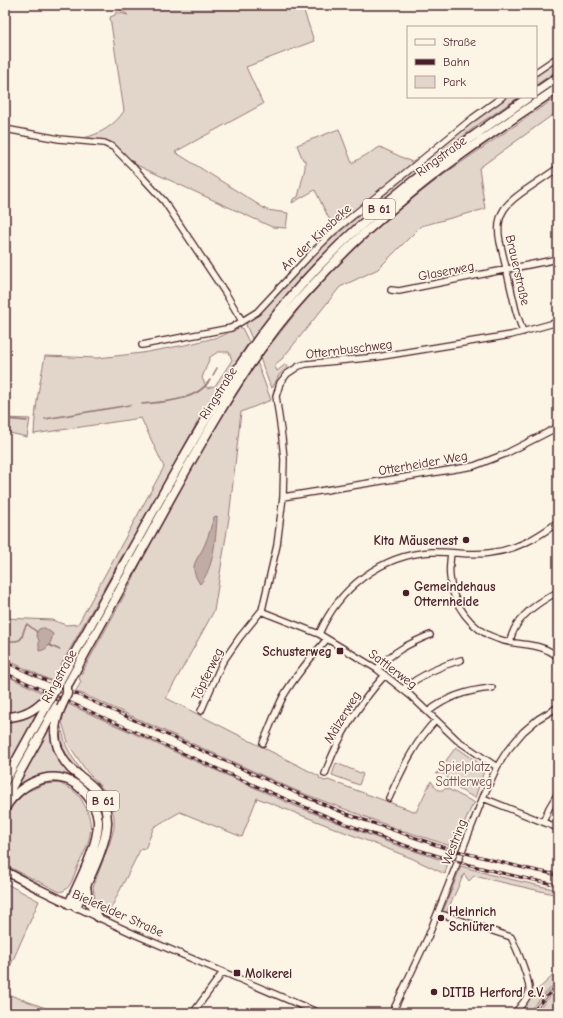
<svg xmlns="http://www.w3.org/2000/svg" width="563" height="1018" viewBox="0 0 563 1018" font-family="'Comic Neue',sans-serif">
<rect width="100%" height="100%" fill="#fcf5e5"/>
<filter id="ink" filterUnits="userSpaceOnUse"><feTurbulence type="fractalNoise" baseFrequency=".025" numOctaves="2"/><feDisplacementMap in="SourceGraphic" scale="8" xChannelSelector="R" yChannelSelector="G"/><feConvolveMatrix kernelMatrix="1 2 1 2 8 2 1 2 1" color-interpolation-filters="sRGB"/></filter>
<g filter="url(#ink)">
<path fill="#e2d5ca" stroke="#967a7a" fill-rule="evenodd" d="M117 5H302L314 41 246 67 263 104 175 152 267 210 288 213 286 228 272 227 130 162 103 141 84 138C100 134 115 125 124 111L110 17 115 15 116 12 128 15 117 8Z
M558 60V70L536 85V76Z
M558 96V111L479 168 485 209 421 226 378 269 340 287 282 359 274 365 277 371 286 364 288 367 279 375 273 387 271 388 260 358 301 306 348 254 384 221 443 175Z
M506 97H519L476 126 376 206 303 277 273 312 252 339 246 325 248 321 258 314 309 260 342 230 475 119Z
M339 129 352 163 380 147 414 163 334 229 315 190 292 203 293 199 298 197 305 168V160H303L297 145Z
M239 327 242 328 249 342 202 414 136 534 121 558 52 681 5 659V618L52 620 66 625 78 624 164 467 141 418 34 434C35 407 40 381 45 356L98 358 142 353 190 344 222 336ZM218 352H229L232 360 215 386 207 388 202 378 210 357Z
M257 362 271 400 241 412 229 518 214 611 166 698 319 776 320 779 325 781 328 780 416 812 431 781C435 786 437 794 446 788L475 803 472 806 454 847 395 828 297 791 83 694 75 692 81 682 79 678 130 585 153 537 196 458Z
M5 418 30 419 27 437 5 432Z
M5 675 45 694C33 708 23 713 5 714Z
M68 704 293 805 390 843 448 862 445 874 411 858 257 798 242 837 180 812 154 827 145 849 141 848 108 914 95 906 92 901 95 900 93 887 110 842 114 828V816L108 797 103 789 87 772 69 745 62 722 64 713Z
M42 707 5 775V720Z
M54 717 53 740 96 796 104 815 103 836 80 892 100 835 88 791C52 778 41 764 10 796Z
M59 720 66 745 71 755 110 814 111 829 109 838 92 881 90 892 89 886 109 812 67 760 59 743Z
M456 747 483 766 484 771 475 798 449 784C449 776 444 772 436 774Z
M336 763 363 774 359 785 332 775Z
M59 783C64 786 71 788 75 792 80 796 84 804 87 810 96 833 86 848 77 868 73 877 71 890 60 892L5 865V817L9 809 26 792 45 784Z
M461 866 492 875 558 890V895L474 876 469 881 464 874 443 920 440 919Z
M5 883 39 901 5 978Z
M558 971V980L527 1013H520L533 994Z
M558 988V1001L546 1013H535Z
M5 993 59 1013H5Z"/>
<path fill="#c0aca5" stroke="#917474" d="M217 516C216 537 214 568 200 584 187 564 198 561 205 544 209 535 211 526 214 517Z
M43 628H45L53 634C51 643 48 650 39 651V641L36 633 39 629Z"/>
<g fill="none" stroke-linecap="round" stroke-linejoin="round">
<path stroke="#917474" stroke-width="1.5" d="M5 126 13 128
M154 186 158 190
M196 245 210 264
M212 267 214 270
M216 274 224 285
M226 288 239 311 242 313
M213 375 217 368
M142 404C164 402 197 401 210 380
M5 419 27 421
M45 419 130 405
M49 645 60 650
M5 653 8 641C28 642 19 635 27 624L37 632"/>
<g stroke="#4a1f2b" stroke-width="8">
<path id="minor" d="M536 72 558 57
M5 129 59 139 104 143 113 147 133 167 164 201 226 294 242 321
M391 290 399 291 558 259
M523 332 516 311 500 242C494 213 507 202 530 187 539 181 549 174 558 168
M142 345 231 328 257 312 311 254 334 231 473 118 502 97
M283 497 474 466 505 454 558 427
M451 553C450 561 449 569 450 577 452 604 472 631 498 639 519 647 539 641 558 657
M262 610 263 612 319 634 377 669 411 696 457 740 497 767
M319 634C339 588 381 555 431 552 451 551 470 556 489 553 516 550 537 538 558 522
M510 642C514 618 538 602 558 592
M377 669C392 652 410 643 430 635
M403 689C421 675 439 666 461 660
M201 711 222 663 240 637 262 610 277 545 283 497 284 459 282 438 276 396 278 390 280 383 287 374 299 366 306 364 377 357 511 335 558 322
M428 712C446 697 469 690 492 688
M263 743C270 727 276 710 284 695 296 675 312 656 327 639
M325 774C338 736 358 705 385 675
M389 798C402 770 414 743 436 720
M483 798 558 828
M543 822 549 808 558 793
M76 907 134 934 319 1013
M438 913 511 937C516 947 531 982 529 992 528 999 519 1007 515 1013
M193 1013 223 972
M392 1013 428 937 484 795 497 767 507 751 523 732 538 719 558 707"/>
</g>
<g stroke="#4a1f2b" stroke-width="10">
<path id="major" d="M5 871 39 889 74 906"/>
</g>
<g stroke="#4a1f2b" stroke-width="11">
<path id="highway" d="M536 92 558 77
M59 682C91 624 123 566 155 508 199 429 242 352 302 284 368 210 448 153 529 97
M67 686C100 626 133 566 166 506 208 430 250 353 309 289 337 258 366 230 398 204 448 161 504 125 558 88
M61 707C51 729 54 751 71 769 80 777 91 783 98 793 104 801 107 812 107 822 108 843 85 887 76 907
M5 717C21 717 34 711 45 699
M5 781 49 701
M5 799 57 705
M5 808C22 779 62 764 86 794 92 801 97 811 98 821 99 845 79 882 69 904
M86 886C87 898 90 907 98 917"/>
</g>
<use href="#minor" stroke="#fcf5e5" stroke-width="5.5"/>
<use href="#major" stroke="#fcf5e5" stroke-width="7"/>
<use href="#highway" stroke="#fcf5e5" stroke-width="8"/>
<g stroke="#4a1f2b" stroke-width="3">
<path id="rail" d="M5 662 294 792 347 814 442 847 524 868 558 875
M5 673C66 701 128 728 189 756 254 785 319 815 386 839 442 859 500 874 558 885
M531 1013 558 984"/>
</g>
<use href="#rail" stroke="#fcf5e5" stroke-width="1.5" stroke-dasharray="4.5" stroke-linecap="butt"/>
<g stroke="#4a1f2b" stroke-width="11" stroke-linecap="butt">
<path id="highway-bridge" d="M49 701 59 682
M61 707 67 694V686"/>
</g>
<use href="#highway-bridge" stroke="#fcf5e5" stroke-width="8"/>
</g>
</g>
<g fill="#4a1f2b" stroke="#fcf5e5" stroke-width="1.5">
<circle cx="466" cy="540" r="4"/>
<circle cx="406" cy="593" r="4"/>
<rect x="336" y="647" width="8" height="8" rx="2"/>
<circle cx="441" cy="918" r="4"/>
<rect x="233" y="969" width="8" height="8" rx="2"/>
<circle cx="434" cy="992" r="4"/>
</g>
<g text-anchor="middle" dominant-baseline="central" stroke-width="3.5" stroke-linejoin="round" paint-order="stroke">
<g fill="#fcf5e5" stroke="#7f5f63" stroke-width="1">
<rect x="363" y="199" width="32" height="20" rx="3"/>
<rect x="87" y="791" width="32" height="20" rx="3"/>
</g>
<g font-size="12" font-weight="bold" fill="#4a1f2b">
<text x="379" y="209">B 61</text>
<text x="103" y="801">B 61</text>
</g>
<g font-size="13" fill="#4a1f2b" stroke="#fcf5e5">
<text transform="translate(441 156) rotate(-36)">Ringstraße</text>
<text transform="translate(316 237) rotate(-43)">An der Kinsbeke</text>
<text transform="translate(518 270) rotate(77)">Brauerstraße</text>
<text transform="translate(446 271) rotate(-11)">Glaserweg</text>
<text transform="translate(349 349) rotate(-7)">Otternbuschweg</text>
<text transform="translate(218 393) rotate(-58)">Ringstraße</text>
<text transform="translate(423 463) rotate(-10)">Otterheider Weg</text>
<text transform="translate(393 669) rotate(37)">Sattlerweg</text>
<text transform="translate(207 674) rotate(-64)">Töpferweg</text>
<text transform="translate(59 676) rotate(-61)">Ringstraße</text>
<text transform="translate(342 717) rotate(-59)">Mälzerweg</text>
<text transform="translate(454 842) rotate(-69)">Westring</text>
<text transform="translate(118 913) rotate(24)">Bielefelder Straße</text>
</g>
<g font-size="13" font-weight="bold" fill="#4a1f2b" stroke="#fcf5e5" text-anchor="start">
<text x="458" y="540" text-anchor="end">Kita Mäusenest</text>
<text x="414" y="586">Gemeindehaus<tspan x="414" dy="15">Otternheide</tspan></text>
<text x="332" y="651" text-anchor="end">Schusterweg</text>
<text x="449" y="911">Heinrich<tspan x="449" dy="15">Schlüter</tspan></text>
<text x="245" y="973">Molkerei</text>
<text x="442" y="992">DITIB Herford e.V.</text>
</g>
<g font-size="13" fill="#704c53" stroke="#fcf5e5">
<text x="464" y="766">Spielplatz<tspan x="464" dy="15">Sattlerweg</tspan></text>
</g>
</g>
<rect width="563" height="1018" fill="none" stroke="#fcf5e5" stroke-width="20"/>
<rect x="10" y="10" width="543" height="998" fill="none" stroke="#4a1f2b" stroke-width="1.5" filter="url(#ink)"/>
<rect x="407" y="26" width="130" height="72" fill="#fcf5e5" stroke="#b59f9b"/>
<rect x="415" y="39" width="20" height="6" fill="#fcf5e5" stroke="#b59f9b"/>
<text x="443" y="46" font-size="12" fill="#4a1f2b">Straße</text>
<rect x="415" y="59" width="20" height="6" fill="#4a1f2b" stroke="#b59f9b"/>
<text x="443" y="66" font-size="12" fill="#4a1f2b">Bahn</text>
<rect x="415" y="76" width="20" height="12" fill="#e2d5ca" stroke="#b59f9b"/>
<text x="443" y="86" font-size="12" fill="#4a1f2b">Park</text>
</svg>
